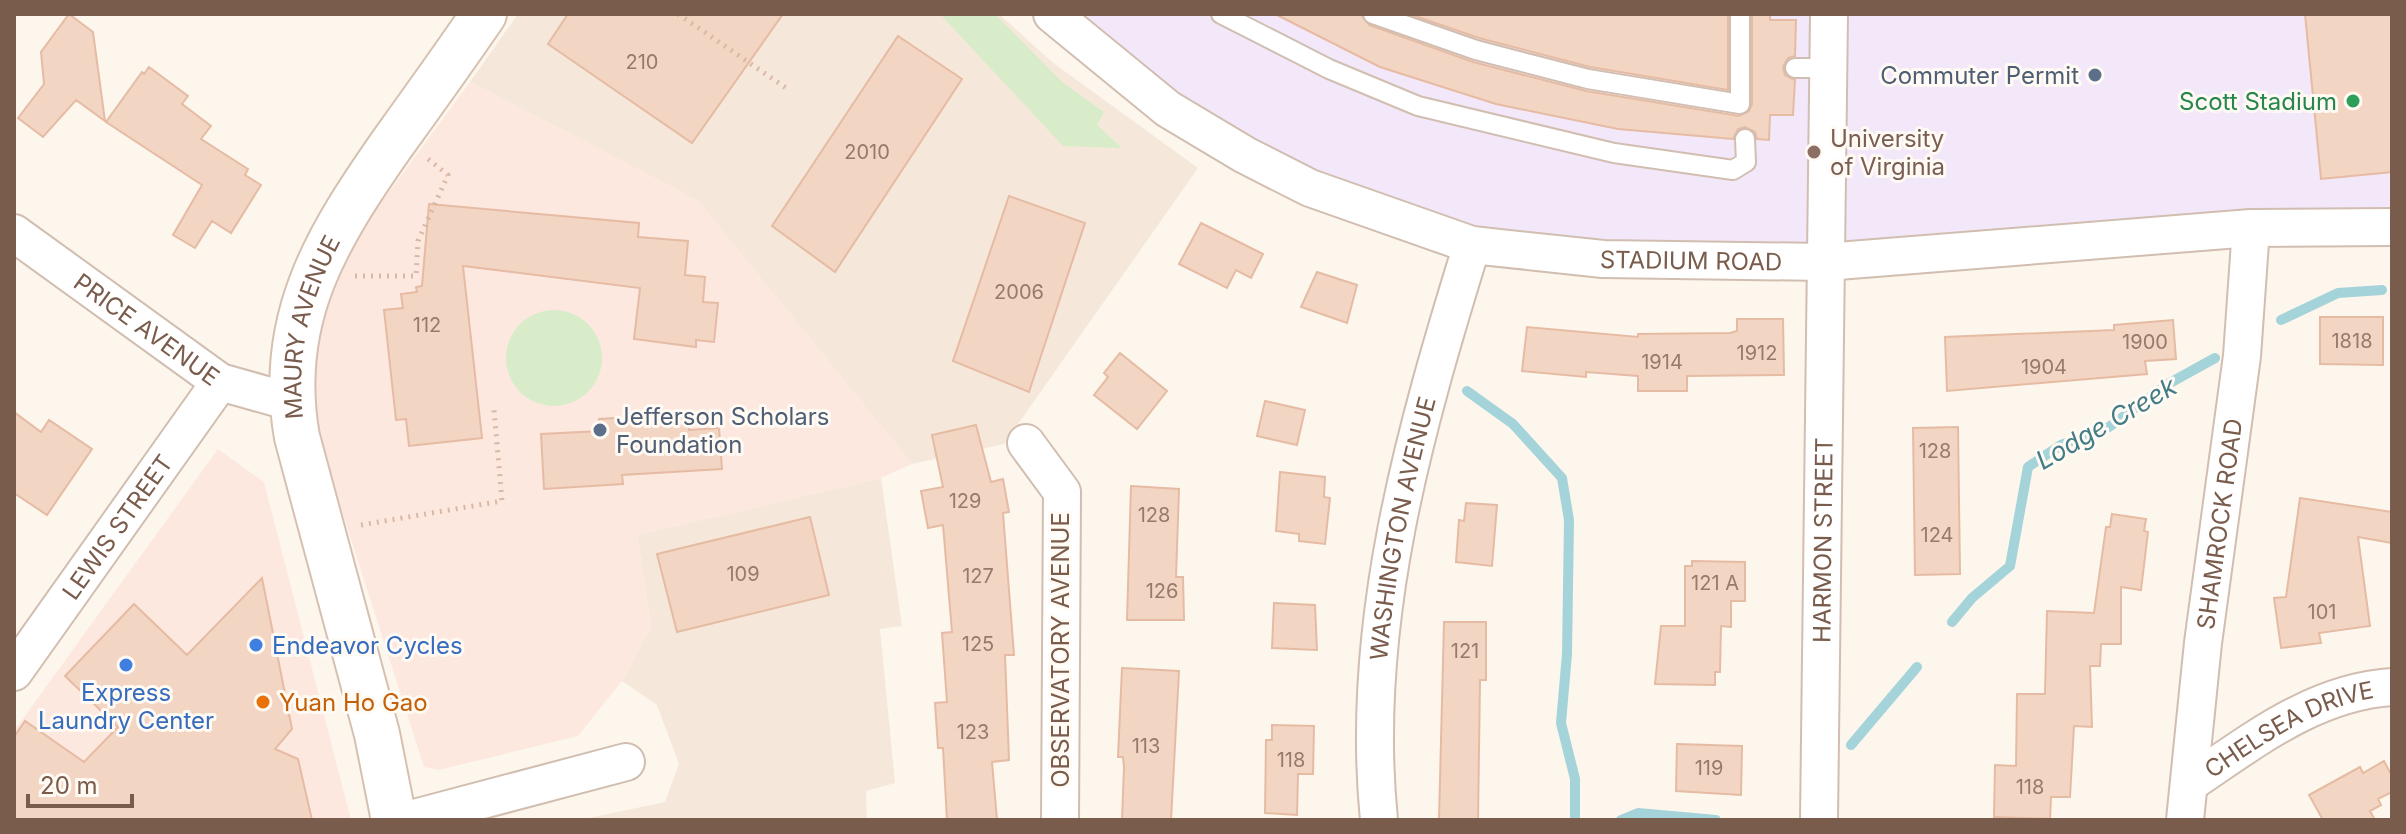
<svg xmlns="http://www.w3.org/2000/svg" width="2406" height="834" viewBox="0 0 2406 834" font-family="Inter,sans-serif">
<rect width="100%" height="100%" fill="#fdf6ec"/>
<path fill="#f5e8da" d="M518 14H999L1052 62 1198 168 1004 444 912 464 698 201 470 82Z
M881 478 902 626 880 629 895 783 866 791 867 820H579L665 802 679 764 657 705 622 681 651 627 637 535Z"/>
<path fill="#fde8e0" d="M470 82 698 201 912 464 881 478 637 535 651 627 622 681 578 736 439 770 424 767 305 396 333 268Z
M218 449 264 482 351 820H14V731Z"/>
<path fill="#f3e8fa" d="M1043 14H2392V223L1601 267 1276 176Z"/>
<path fill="#d8ecc9" d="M940 14H995L1062 82 1104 112 1097 125 1122 148 1063 146Z
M506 358a48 48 0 1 1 96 0a48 48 0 1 1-96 0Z"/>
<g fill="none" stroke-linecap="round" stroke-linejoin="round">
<path stroke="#a5d3da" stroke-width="10" d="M2281 320 2338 293 2382 290
M1467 391 1513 424 1562 478 1569 520 1567 654 1561 723 1575 779V820
M1952 622 1972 598 2010 566 2028 467 2061 445 2109 427 2168 384 2215 358
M1851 745 1917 667
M1621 820 1638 813 1716 820"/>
</g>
<path fill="#f3d5c3" stroke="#e6bba3" stroke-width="2" d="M69 14 93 32 105 121 76 100 43 137 18 118 44 84 41 52Z
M568 14H783L692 143 548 44Z
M1275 14H1361L1369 25 1473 62 1586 91 1739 116 1749 111 1752 104V14H1770V20H1796L1795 56 1788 58 1783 67 1785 75 1795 80 1793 115H1770L1769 140 1757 139 1755 132 1745 127 1738 129 1733 139 1618 129 1496 104 1380 67Z
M1409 14H1728V90L1590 67 1479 38Z
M2305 14H2392V172L2321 179Z
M898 36 962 79 835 272 772 226Z
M149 67 188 96 182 104 211 126 201 139 248 169 245 175 261 185 231 233 212 221 195 248 173 235 202 185 106 122 142 72 144 74Z
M1009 196 1085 223 1029 392 953 361Z
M429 204 639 223 638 237 688 241 685 275 705 277 703 302 718 303 714 342 696 340V347L634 339 640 288 463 266 482 438 409 446 406 419 396 420 384 310 403 308 401 294 417 292 416 287 422 286Z
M1201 223 1263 254 1251 278 1236 270 1227 288 1179 264Z
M1317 272 1357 285 1347 323 1301 307Z
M2320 317H2383V365L2320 364Z
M1737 319H1783L1784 375 1687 376V391H1638V376L1586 372V377L1522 371 1527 327 1638 337V334L1730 333 1737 331Z
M2173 320 2176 359 2145 361 2147 374 1947 391 1945 337 2114 330V325Z
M1120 353 1167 391 1137 429 1094 395 1108 377 1104 373Z
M1265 401 1305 410 1297 445 1257 436Z
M14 412 41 432 49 420 92 449 47 515 14 493Z
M688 414 689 430 719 428 722 469 622 475 623 484 544 489 541 434 600 431 599 419Z
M976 425 991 482 1003 479 1009 512 1003 513 1014 655H1005L1009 760 992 762 997 820H947L943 748H938L935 703 947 702 942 633 952 632 943 525 928 528 921 491 943 487 932 435Z
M1958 427 1960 574 1915 575 1913 428Z
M1280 472 1325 477 1324 497 1330 498 1325 544 1299 541V534L1276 531Z
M1131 486 1179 489 1176 577H1183L1184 620H1127Z
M2300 498 2392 512V543L2358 537 2370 626 2319 633 2321 643 2281 648 2274 598 2286 597Z
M1466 503 1497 505 1492 566 1456 562 1459 520 1464 521Z
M2112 514 2146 519 2144 531 2148 532 2141 590 2121 587V644H2101L2100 666H2090L2092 727 2074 726 2070 797H2051L2050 819 1994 817 1995 765 2016 766 2017 694H2045L2047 611 2094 613 2106 527H2110Z
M810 517 829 595 677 632 657 554Z
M1692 561 1745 562V601H1731V627L1721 626 1720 672H1715V685L1655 684 1661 626H1685V566H1692Z
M262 578 292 729 275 749 298 759 312 820H14V737L25 721 84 762 118 727 65 676 134 604 187 655Z
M1274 603 1315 605 1317 650 1272 648Z
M1444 622H1486V680H1480L1478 820H1439Z
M1122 668 1179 671 1171 820H1122L1124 767 1123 757H1118Z
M1272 725 1314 726 1313 774H1298L1297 815 1265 813 1266 740H1272Z
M1677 744 1742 746 1741 795 1676 791Z
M2384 761 2392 776V792L2378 799 2381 805 2370 811 2375 820H2323L2309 795 2360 767 2363 773Z"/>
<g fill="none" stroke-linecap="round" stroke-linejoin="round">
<g stroke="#d1beb0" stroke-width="22">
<path id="service" d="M1221 14 1329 69 1418 106 1614 153 1733 170 1746 162 1745 139
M1373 14 1476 50 1588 79 1740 104V14
M1795 68H1829"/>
</g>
<g stroke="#d1beb0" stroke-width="40">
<g id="minor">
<path id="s1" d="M1052 14 1168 109 1245 155 1310 188 1472 245 1603 259 1825 262 2251 228 2392 227"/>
<path id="s2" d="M14 233 220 382 291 402"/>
<path d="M1026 443 1062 492 1060 820"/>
<path id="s3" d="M14 672 220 382"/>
<path id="s4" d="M2190 783C2253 741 2314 692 2392 687"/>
<path d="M407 820 626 762"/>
<path id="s5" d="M1379 820C1359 624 1415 429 1472 245"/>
<path id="s6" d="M1819 820 1829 14"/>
<path id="s7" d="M2185 820 2203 643 2242 356 2251 228"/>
</g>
</g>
<g stroke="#d6c0b0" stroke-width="48">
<g id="secondary">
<path id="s8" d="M394 820 377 734 297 437C276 319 327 237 392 144 423 101 454 58 484 14"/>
</g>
</g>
<path stroke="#d9b8a5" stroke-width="5" stroke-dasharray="2 6" stroke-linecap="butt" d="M678 14 789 90
M355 276H416L418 241 448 175 428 159
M361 525 502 501 494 410"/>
<use href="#service" stroke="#fff" stroke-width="18"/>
<use href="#minor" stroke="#fff" stroke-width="36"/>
<use href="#secondary" stroke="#fff" stroke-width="44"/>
</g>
<g fill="#5c6f8a" stroke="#fffaf3" stroke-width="3">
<circle cx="2095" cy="75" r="8"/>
<circle cx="600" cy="430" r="8"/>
</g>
<circle fill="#2e9e5b" stroke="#fffaf3" stroke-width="3" cx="2353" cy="101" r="8"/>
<circle fill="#8d6e63" stroke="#fffaf3" stroke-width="3" cx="1814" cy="152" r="8"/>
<g fill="#3f7fe0" stroke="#fffaf3" stroke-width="3">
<circle cx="256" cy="645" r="8"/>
<circle cx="126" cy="665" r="8"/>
</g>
<circle fill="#e8710a" stroke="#fffaf3" stroke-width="3" cx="263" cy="702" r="8"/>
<g text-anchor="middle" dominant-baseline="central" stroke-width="6" stroke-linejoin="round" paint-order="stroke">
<g font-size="20" fill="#987a6a">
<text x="642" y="62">210</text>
<text x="867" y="152">2010</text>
<text x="1019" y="292">2006</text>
<text x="427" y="325">112</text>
<text x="2352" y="341">1818</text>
<text x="2145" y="342">1900</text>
<text x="1757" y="353">1912</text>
<text x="1662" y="362">1914</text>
<text x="2044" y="367">1904</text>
<text x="1935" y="451">128</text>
<text x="965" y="501">129</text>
<text x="1154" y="515">128</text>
<text x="1937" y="535">124</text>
<text x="743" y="574">109</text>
<text x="978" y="576">127</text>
<text x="1715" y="583">121 A</text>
<text x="1162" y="591">126</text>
<text x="2322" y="612">101</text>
<text x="978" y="644">125</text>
<text x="1465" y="651">121</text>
<text x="973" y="732">123</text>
<text x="1146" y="746">113</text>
<text x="1291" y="760">118</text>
<text x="1709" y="768">119</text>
<text x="2030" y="787">118</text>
</g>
<g font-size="24" fill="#4e5e75" stroke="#fffaf3" text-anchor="end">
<text x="2079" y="75">Commuter Permit</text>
<text x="616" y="416" text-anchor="start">Jefferson Scholars<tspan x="616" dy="28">Foundation</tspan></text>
</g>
<g font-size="24" fill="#27864d" stroke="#fffaf3" text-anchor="end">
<text x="2337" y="101">Scott Stadium</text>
</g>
<g font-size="24" fill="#785e54" stroke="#fffaf3" text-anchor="start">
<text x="1830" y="138">University<tspan x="1830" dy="28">of Virginia</tspan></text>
</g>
<g font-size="24" fill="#7a5c4d" stroke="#fffaf3">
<text stroke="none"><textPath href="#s1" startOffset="704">STADIUM ROAD</textPath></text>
<text stroke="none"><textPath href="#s2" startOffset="164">PRICE AVENUE</textPath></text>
<text stroke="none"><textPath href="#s8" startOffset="508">MAURY AVENUE</textPath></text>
<text stroke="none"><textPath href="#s7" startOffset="298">SHAMROCK ROAD</textPath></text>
<text stroke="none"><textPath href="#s3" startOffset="178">LEWIS STREET</textPath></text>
<text stroke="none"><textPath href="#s5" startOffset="294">WASHINGTON AVENUE</textPath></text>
<text stroke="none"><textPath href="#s6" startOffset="280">HARMON STREET</textPath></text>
<text transform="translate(1060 650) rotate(-90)">OBSERVATORY AVENUE</text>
<text stroke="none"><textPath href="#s4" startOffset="114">CHELSEA DRIVE</textPath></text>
</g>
<g font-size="24" fill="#366cbe" stroke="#fffaf3" text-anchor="start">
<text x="272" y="645">Endeavor Cycles</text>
<text x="126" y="692" text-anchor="middle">Express<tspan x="126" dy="28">Laundry Center</tspan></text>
</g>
<g font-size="24" fill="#c56008" stroke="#fffaf3" text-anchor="start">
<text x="279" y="702">Yuan Ho Gao</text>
</g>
<g font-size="26" font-style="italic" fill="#437c86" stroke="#fffaf3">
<text transform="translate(2106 423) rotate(-30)">Lodge Creek</text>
</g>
</g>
<rect width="2406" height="834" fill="none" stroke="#7a5c4d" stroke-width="32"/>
<path d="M28 794v12h104v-12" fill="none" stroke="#7a5c4d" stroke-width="4"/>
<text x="40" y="794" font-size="24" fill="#7a5c4d" stroke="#fffaf3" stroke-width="6" paint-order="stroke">20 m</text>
</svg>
